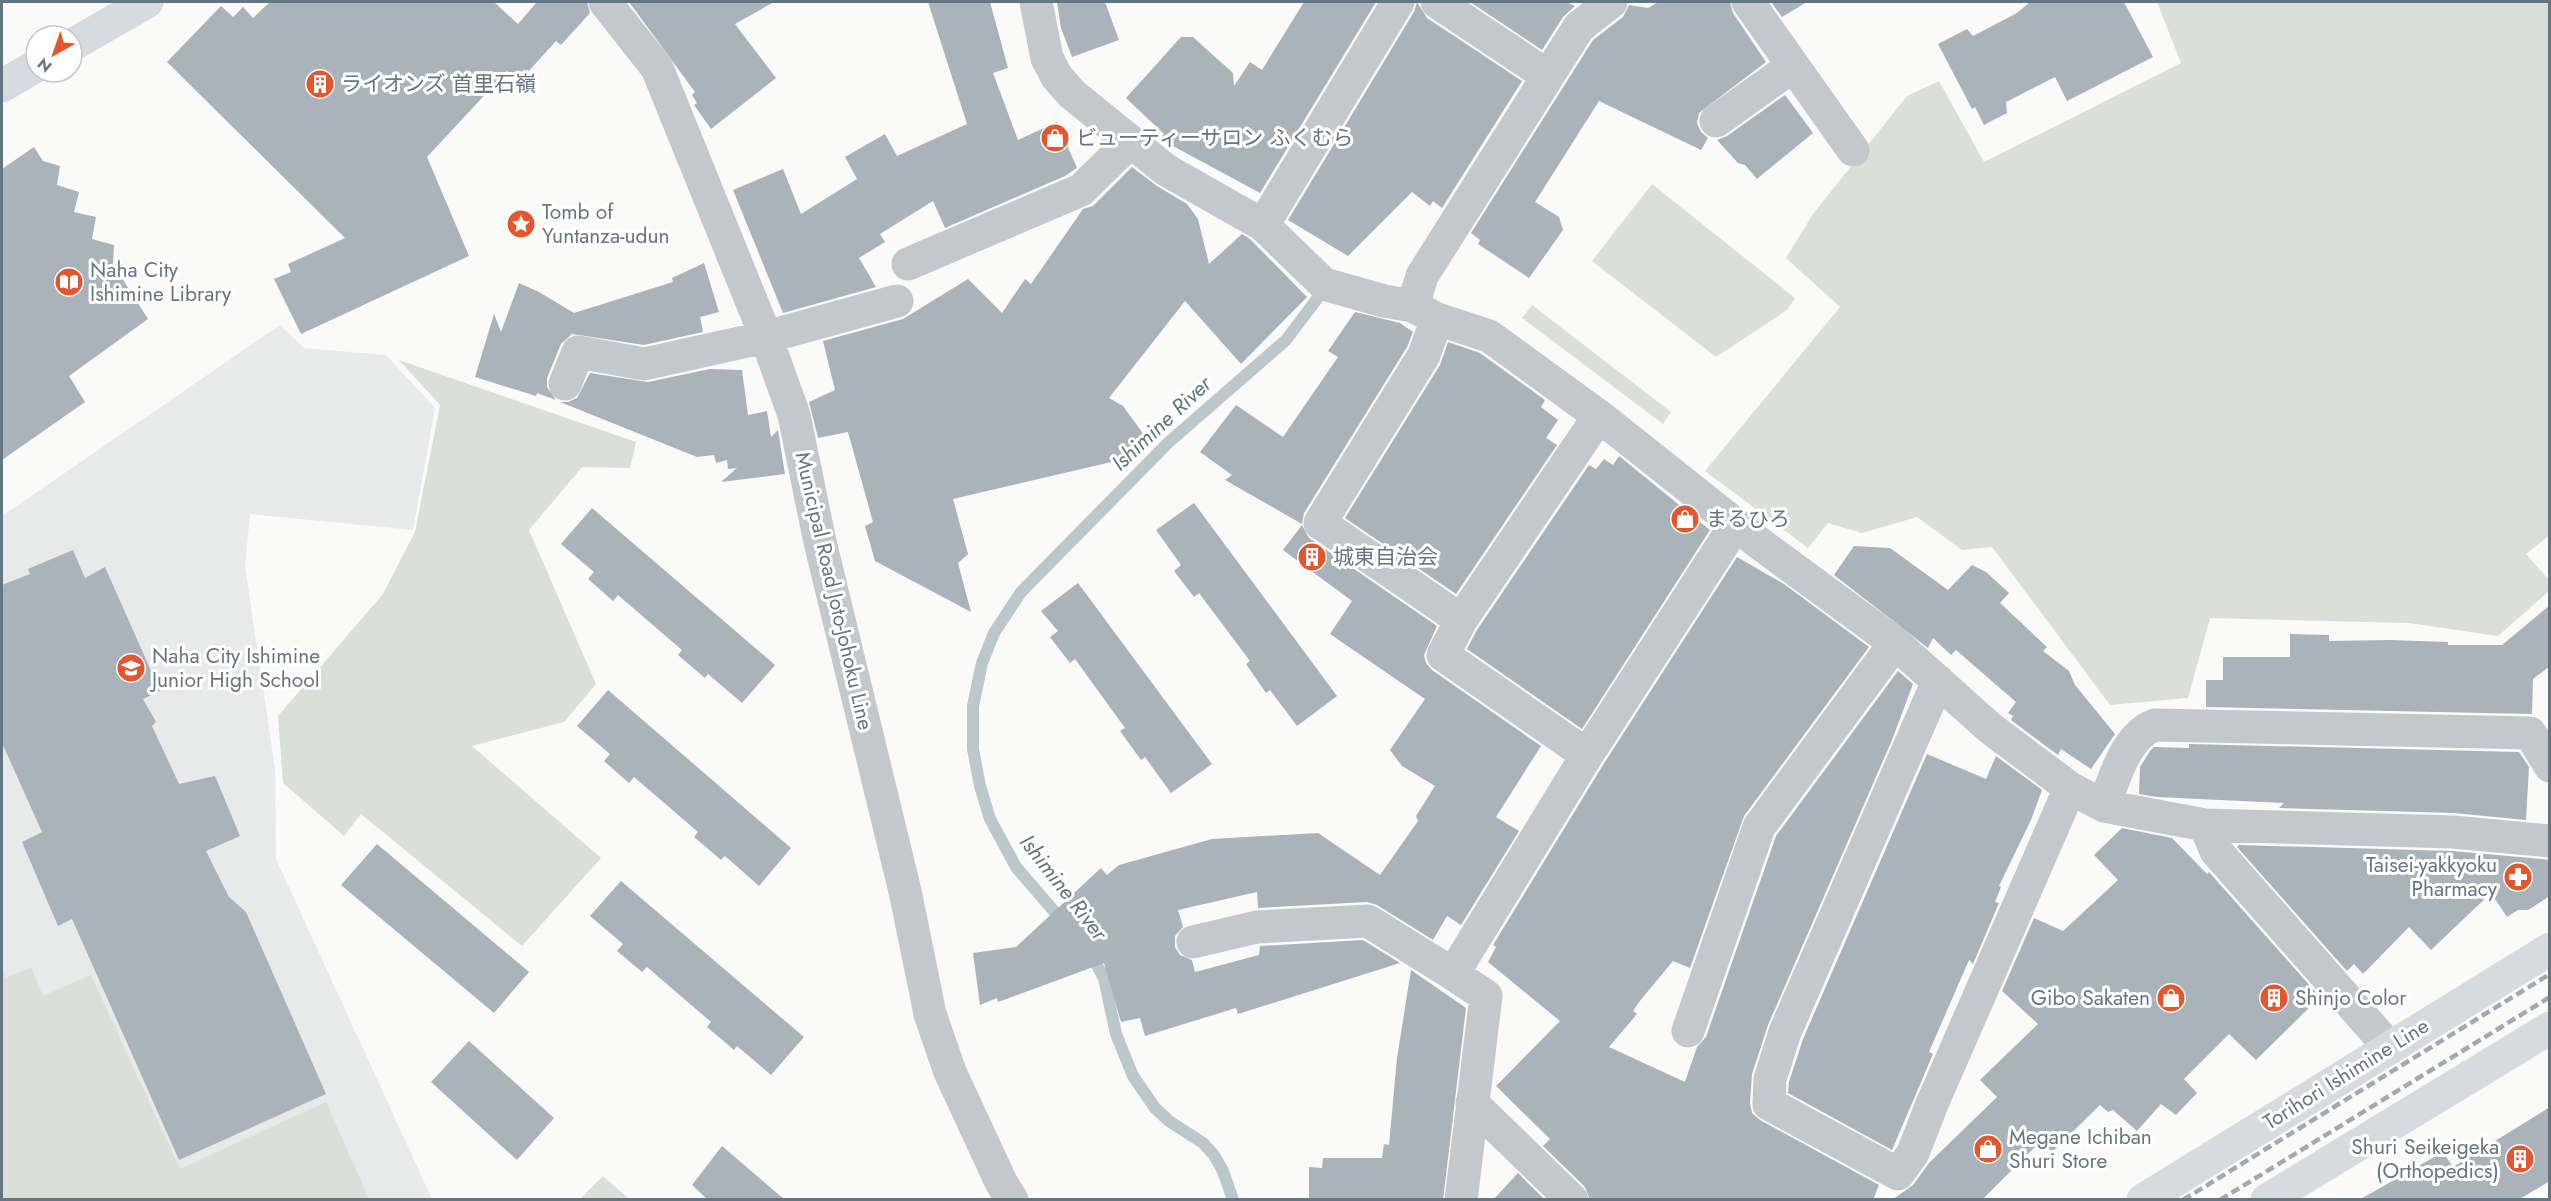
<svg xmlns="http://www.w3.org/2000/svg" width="2551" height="1201" viewBox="0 0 2551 1201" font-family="Jost,'Noto Sans JP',sans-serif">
<rect width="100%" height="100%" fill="#fafaf8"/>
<path fill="#e8e9e9" d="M280 325 304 348 386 355 435 408 413 530 250 514 245 566 275 769 276 859 432 1199 2 1200V516Z"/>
<path fill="#dadfd7" d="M2157 2H2549L2550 535 2526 554 2549 580V591L2498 636 2409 623 2210 618 2188 698 2110 705 1992 547 1962 550 1917 517 1862 533 1828 523 1808 548 1705 471 1840 307 1786 258 1813 214 1907 96 1939 81 1984 162 2181 63Z
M1652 184 1795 298 1787 310 1716 357 1592 261Z
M1532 305 1671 412 1663 424 1522 318Z
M399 360 636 442 630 468 582 467 529 530 596 684 564 722 472 746 601 858 522 946 361 814 344 836 283 783 278 716 383 594 415 532 440 405Z
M31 967 43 996 91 975 180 1169 326 1102 369 1199H2V968L6 978Z
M603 1176 629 1199H580Z"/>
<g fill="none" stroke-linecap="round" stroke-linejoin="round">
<path stroke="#bbc7cb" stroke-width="12" d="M1065 924 1016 867 990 819 980 786 973 749V706L982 663 994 633 1021 592 1169 442 1286 340 1317 299
M1090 953 1104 978 1116 1034 1133 1076 1155 1108 1169 1121 1203 1143 1214 1155 1223 1171 1233 1200"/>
</g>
<path fill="#aab3b9" d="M270 2H494L518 24 537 2H587L590 13 561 45 556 41 519 82 507 71 427 157 469 256 301 334 274 279 291 272 288 264 345 238 167 62 221 6 233 17 243 7 253 18Z
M629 2H774L735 24 776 78 711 129 694 105 697 103 692 95 695 92Z
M928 2H990L1008 68 993 73 1018 140 1057 122 1077 168 1065 176 945 228 933 201 880 234 885 242 859 258 876 287 783 313 733 190 783 169 801 214 857 179 845 157 885 134 897 156 967 124Z
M1057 2H1105L1119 40 1072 57 1061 28Z
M1304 2H1376L1260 193 1160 139 1164 134 1126 98 1181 37H1193L1233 73 1234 86 1250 62 1262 70Z
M1417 2 1427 18 1522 81 1442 208 1433 201 1430 206 1412 192 1348 256 1288 220 1414 12Z
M1470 2H1567L1575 6 1563 17 1542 50Z
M1658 2H1730L1733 13 1766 62 1699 113 1697 123 1701 132 1708 138 1701 150 1599 101 1535 202 1559 217 1563 230 1529 278 1478 244 1480 240 1471 233 1593 40 1623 17 1629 5 1648 8Z
M1771 2H1807L1782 17Z
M2030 2H2124L2153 57 2067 101 2055 77 2006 102 2007 113 1984 125 1975 107 1972 109 1938 44 1967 29 1973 36 2017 13Z
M1785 95 1813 133 1757 179 1745 165 1738 163 1717 140 1727 136Z
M34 147 43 161 60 166 57 185 79 192 74 212 96 217 92 239 114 245 113 264 148 319 69 376 85 402 2 460V169Z
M1132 167 1157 186 1187 204 1198 219 1209 264 1242 234 1250 239 1307 297 1241 364 1185 301 1109 398 1123 406 1150 443 1137 456 953 499 968 554 958 563 971 612 875 561 865 526 873 522 848 432 818 438 809 402 835 390 823 341 903 319 968 279 1002 313 1025 279 1031 284 1083 209 1093 206Z
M704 263 719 312 700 317 703 332 644 345 572 334 561 344 547 378V387L556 400 537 393 536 396 475 377 494 314 501 332 519 283 539 292 574 313 673 282 672 278Z
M1355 312 1400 323 1413 332 1407 347 1304 513 1302 524 1225 480 1232 475 1200 452 1236 405 1283 437 1338 357 1328 351Z
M1448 342 1480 353 1545 400 1541 407 1558 420 1546 438 1557 445 1456 594 1345 518 1440 365Z
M710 369 742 370 748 415 767 411 771 437 778 430 785 474 721 482 737 468 728 469 727 460 716 463 714 455 697 457 560 402H568L577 398 590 373 648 382Z
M1619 456 1710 530 1582 729 1467 649 1477 630 1589 465 1596 469 1604 459 1613 465Z
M1194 503 1337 696 1297 726 1270 690 1266 693 1246 664 1250 661 1199 593 1194 597 1174 571 1181 565 1156 530Z
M592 508 775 665 742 703 708 674 705 678 678 655 682 650 618 595 613 601 588 579 594 572 561 544Z
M1302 525 1309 538 1437 626 1424 655 1426 663 1432 670 1541 746 1496 817 1519 831 1461 925 1447 916 1433 940 1377 905 1367 902 1258 908 1257 892 1178 910 1183 927 1175 936V947L1180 955 1192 960 1195 972 1259 955 1260 946 1363 940 1400 963 1238 1014 1236 1008 1145 1036 1140 1018 1121 1022 1104 963 998 1002 997 998 980 1005 973 953 1016 947 1101 868 1107 875 1119 865 1212 839 1318 833 1380 875 1418 821 1416 816 1435 786 1402 766 1390 750 1425 699 1330 634 1352 601 1283 550Z
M1854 546 1890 548 1948 590 1972 565 1986 572 2009 593 2000 603 2047 647 2043 651 2069 671 2075 685 2115 734 2091 769 2061 749 2058 755 2011 720 2013 716 2008 713 2016 702 1956 650 1951 655 1933 638 1928 648 1834 575Z
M73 550 85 578 105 567 160 691 143 699 156 722 152 726 179 784 215 776 240 836 206 851 229 897 246 912 326 1094 179 1160 72 919 58 926 22 842 42 832 2 743V585L30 574 28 569Z
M1737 557 1784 584 1869 647 1744 816 1690 968 1673 961 1639 1002 1633 1011 1637 1014 1609 1047 1685 1082 1697 1047 1706 1037 1776 836 1898 671 1913 684 1892 740 1768 1025 1752 1074 1750 1103 1752 1113 1760 1120 1879 1185 1873 1200H1590L1585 1187 1543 1146 1550 1139 1496 1086 1560 1021 1488 962 1496 947 1493 945 1603 765Z
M1078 583 1212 764 1171 793 1145 757 1141 760 1120 731 1125 728 1075 659 1070 663 1050 637 1058 631 1041 611Z
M2550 605V666L2533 679 2532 714 2206 707V680H2223V657H2290V634L2329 635V641L2390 640 2448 642V645H2502Z
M608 690 791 848 759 886 725 856 721 860 694 837 698 832 634 777 629 783 604 761 610 754 577 726Z
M2189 744 2519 752 2529 767 2526 820 2454 813 2279 808 2284 803 2157 797 2139 794 2140 767 2150 751 2154 747 2189 748Z
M1927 754 1986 779 1996 756 2042 790 2031 820 1999 886 2001 887 1995 902 1999 903 1973 964 1969 960 1929 1052 1933 1054 1892 1150 1788 1093 1789 1082 1803 1039Z
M2122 828 2172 838 2207 874 2209 872 2320 997 2256 1060 2229 1034 2184 1079 2197 1093 2176 1115 2161 1104 2137 1131 2113 1110 2108 1112 2100 1105 2052 1152 2041 1141 1982 1200H1892L1913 1185 1929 1163 1997 1097 1980 1080 2038 1024 2002 991 2034 918 2063 931 2118 880 2094 855Z
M377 844 529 972 494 1013 341 885Z
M2239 845 2452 851 2542 859 2550 860V896L2528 910H2518L2507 917 2491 893 2431 950 2409 927 2363 974 2354 964 2347 971 2237 847Z
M621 881 804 1037 771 1075 737 1046 734 1050 707 1027 711 1022 647 967 642 972 617 951 623 944 590 916Z
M1411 970 1466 1008 1443 1200H1309V1167L1322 1168 1323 1158H1382L1384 1144 1389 1145 1397 1058Z
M469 1041 554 1118 517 1160 431 1082Z
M2550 1107V1181L2518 1200H2359L2443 1152 2453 1167Z
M722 1146 785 1200H708L692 1185Z
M1518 1173 1545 1200H1493Z"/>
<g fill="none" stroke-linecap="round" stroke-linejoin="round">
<path stroke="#c3c8cc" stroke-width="33" d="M605 2 657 68 766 337 794 415 820 542 905 891 930 1014 950 1072 1001 1182 1012 1200
M1036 2 1047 58 1057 77 1072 94 1166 170 1263 225 1324 284 1384 301 1413 306 1437 319 1489 336 1599 416 1759 543 1895 643 1990 728 2070 788 2104 806 2205 825 2216 851 2390 1048
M1748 2 1853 150
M1548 76 1579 27 1611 2
M1716 121 1793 66
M1263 225 1398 2
M908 264 1081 190 1130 142
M1413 306 1422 276 1548 76 1437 2
M1437 319 1424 355 1320 523 1461 620
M565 384 578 352 644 364 766 337 897 301
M1938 681 1785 1032 1770 1079 1769 1104 1898 1174 1913 1153 1932 1104 2070 788
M1587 755 1443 655 1461 620 1599 416
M2104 806C2114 779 2126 735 2155 725L2530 733 2550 766
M2205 825 2453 832 2550 841
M1193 942 1257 927 1368 921 1453 974 1587 755 1736 524
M1453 974 1486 996 1461 1200
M1688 1031 1759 827 1895 643
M1472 1103 1572 1200"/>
<path stroke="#d6dbdf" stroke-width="33" d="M72 45 147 2
M2 86 36 66
M2143 1200 2550 949
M2267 1200 2550 1028"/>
<path stroke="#a2aab0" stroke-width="4.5" stroke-dasharray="9 4.5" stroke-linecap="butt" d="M2183 1200 2550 974
M2220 1200 2550 997"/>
</g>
<defs>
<g id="building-disc" transform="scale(1.5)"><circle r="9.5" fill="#e4572e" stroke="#fff"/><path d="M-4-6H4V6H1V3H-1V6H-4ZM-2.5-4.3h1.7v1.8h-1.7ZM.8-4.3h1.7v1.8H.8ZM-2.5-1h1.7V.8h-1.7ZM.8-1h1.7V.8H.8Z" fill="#fff"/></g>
<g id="shop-disc" transform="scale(1.5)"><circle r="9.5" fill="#e4572e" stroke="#fff"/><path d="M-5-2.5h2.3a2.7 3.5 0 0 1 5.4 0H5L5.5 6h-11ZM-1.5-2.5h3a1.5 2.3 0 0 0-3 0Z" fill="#fff"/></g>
<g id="sight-disc" transform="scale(1.5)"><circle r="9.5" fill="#e4572e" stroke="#fff"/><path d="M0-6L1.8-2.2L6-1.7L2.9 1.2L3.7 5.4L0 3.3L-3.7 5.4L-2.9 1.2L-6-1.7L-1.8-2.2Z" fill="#fff"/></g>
<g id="library-disc" transform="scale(1.5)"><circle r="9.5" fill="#e4572e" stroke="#fff"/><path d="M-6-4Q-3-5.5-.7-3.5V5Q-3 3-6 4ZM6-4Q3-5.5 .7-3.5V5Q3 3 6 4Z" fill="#fff"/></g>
<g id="school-disc" transform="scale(1.5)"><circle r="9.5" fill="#e4572e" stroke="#fff"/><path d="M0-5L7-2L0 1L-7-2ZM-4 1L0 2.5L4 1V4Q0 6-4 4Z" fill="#fff"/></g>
<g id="pharmacy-disc" transform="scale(1.5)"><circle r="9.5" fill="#e4572e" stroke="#fff"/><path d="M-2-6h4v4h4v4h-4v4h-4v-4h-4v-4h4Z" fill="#fff"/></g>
</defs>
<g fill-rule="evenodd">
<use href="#building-disc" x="320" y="84"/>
<use href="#shop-disc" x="1055" y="138"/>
<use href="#sight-disc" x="521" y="224"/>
<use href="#library-disc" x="69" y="282"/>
<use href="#shop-disc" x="1685" y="519"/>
<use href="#building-disc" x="1312" y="557"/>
<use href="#school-disc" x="131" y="668"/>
<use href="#pharmacy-disc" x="2518" y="877"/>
<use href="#shop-disc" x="2171" y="998"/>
<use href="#building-disc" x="2274" y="998"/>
<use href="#shop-disc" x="1988" y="1149"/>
<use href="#building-disc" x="2520" y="1159"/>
</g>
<g text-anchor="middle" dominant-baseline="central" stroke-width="6" stroke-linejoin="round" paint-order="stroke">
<g font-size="21" fill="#657683" stroke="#fff" text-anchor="start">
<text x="341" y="84">ライオンズ 首里石嶺</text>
<text x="1076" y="138">ビューティーサロン ふくむら</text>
<text x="542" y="212">Tomb of<tspan x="542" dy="24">Yuntanza-udun</tspan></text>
<text x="90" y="270">Naha City<tspan x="90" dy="24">Ishimine Library</tspan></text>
<text x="1706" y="519">まるひろ</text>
<text x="1333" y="557">城東自治会</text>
<text x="152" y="656">Naha City Ishimine<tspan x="152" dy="24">Junior High School</tspan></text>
<text x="2497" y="865" text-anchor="end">Taisei-yakkyoku<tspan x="2497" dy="24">Pharmacy</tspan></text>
<text x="2150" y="998" text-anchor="end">Gibo Sakaten</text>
<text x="2295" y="998">Shinjo Color</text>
<text x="2009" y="1137">Megane Ichiban<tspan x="2009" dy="24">Shuri Store</tspan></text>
<text x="2499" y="1147" text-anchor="end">Shuri Seikeigeka<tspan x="2499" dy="24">(Orthopedics)</tspan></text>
</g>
<g font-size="21" fill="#657683" stroke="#fff">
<text transform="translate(834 591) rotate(77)">Municipal Road Joto-Johoku Line</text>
<text transform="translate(2346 1074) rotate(-32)">Torihori Ishimine Line</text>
</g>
<g font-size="22" font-style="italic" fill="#60757c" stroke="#fff">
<text transform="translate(1161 423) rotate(-43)">Ishimine River</text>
<text transform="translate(1064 887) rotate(52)">Ishimine River</text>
</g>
</g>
<rect width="2551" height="1201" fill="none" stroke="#657683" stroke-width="6"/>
<g transform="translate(54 54) rotate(220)"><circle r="28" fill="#ffffff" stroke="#c1c8cd" stroke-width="1.5"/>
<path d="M0-4.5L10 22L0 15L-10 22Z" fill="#e4572e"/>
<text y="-9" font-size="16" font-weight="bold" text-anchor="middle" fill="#657683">N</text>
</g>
</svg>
